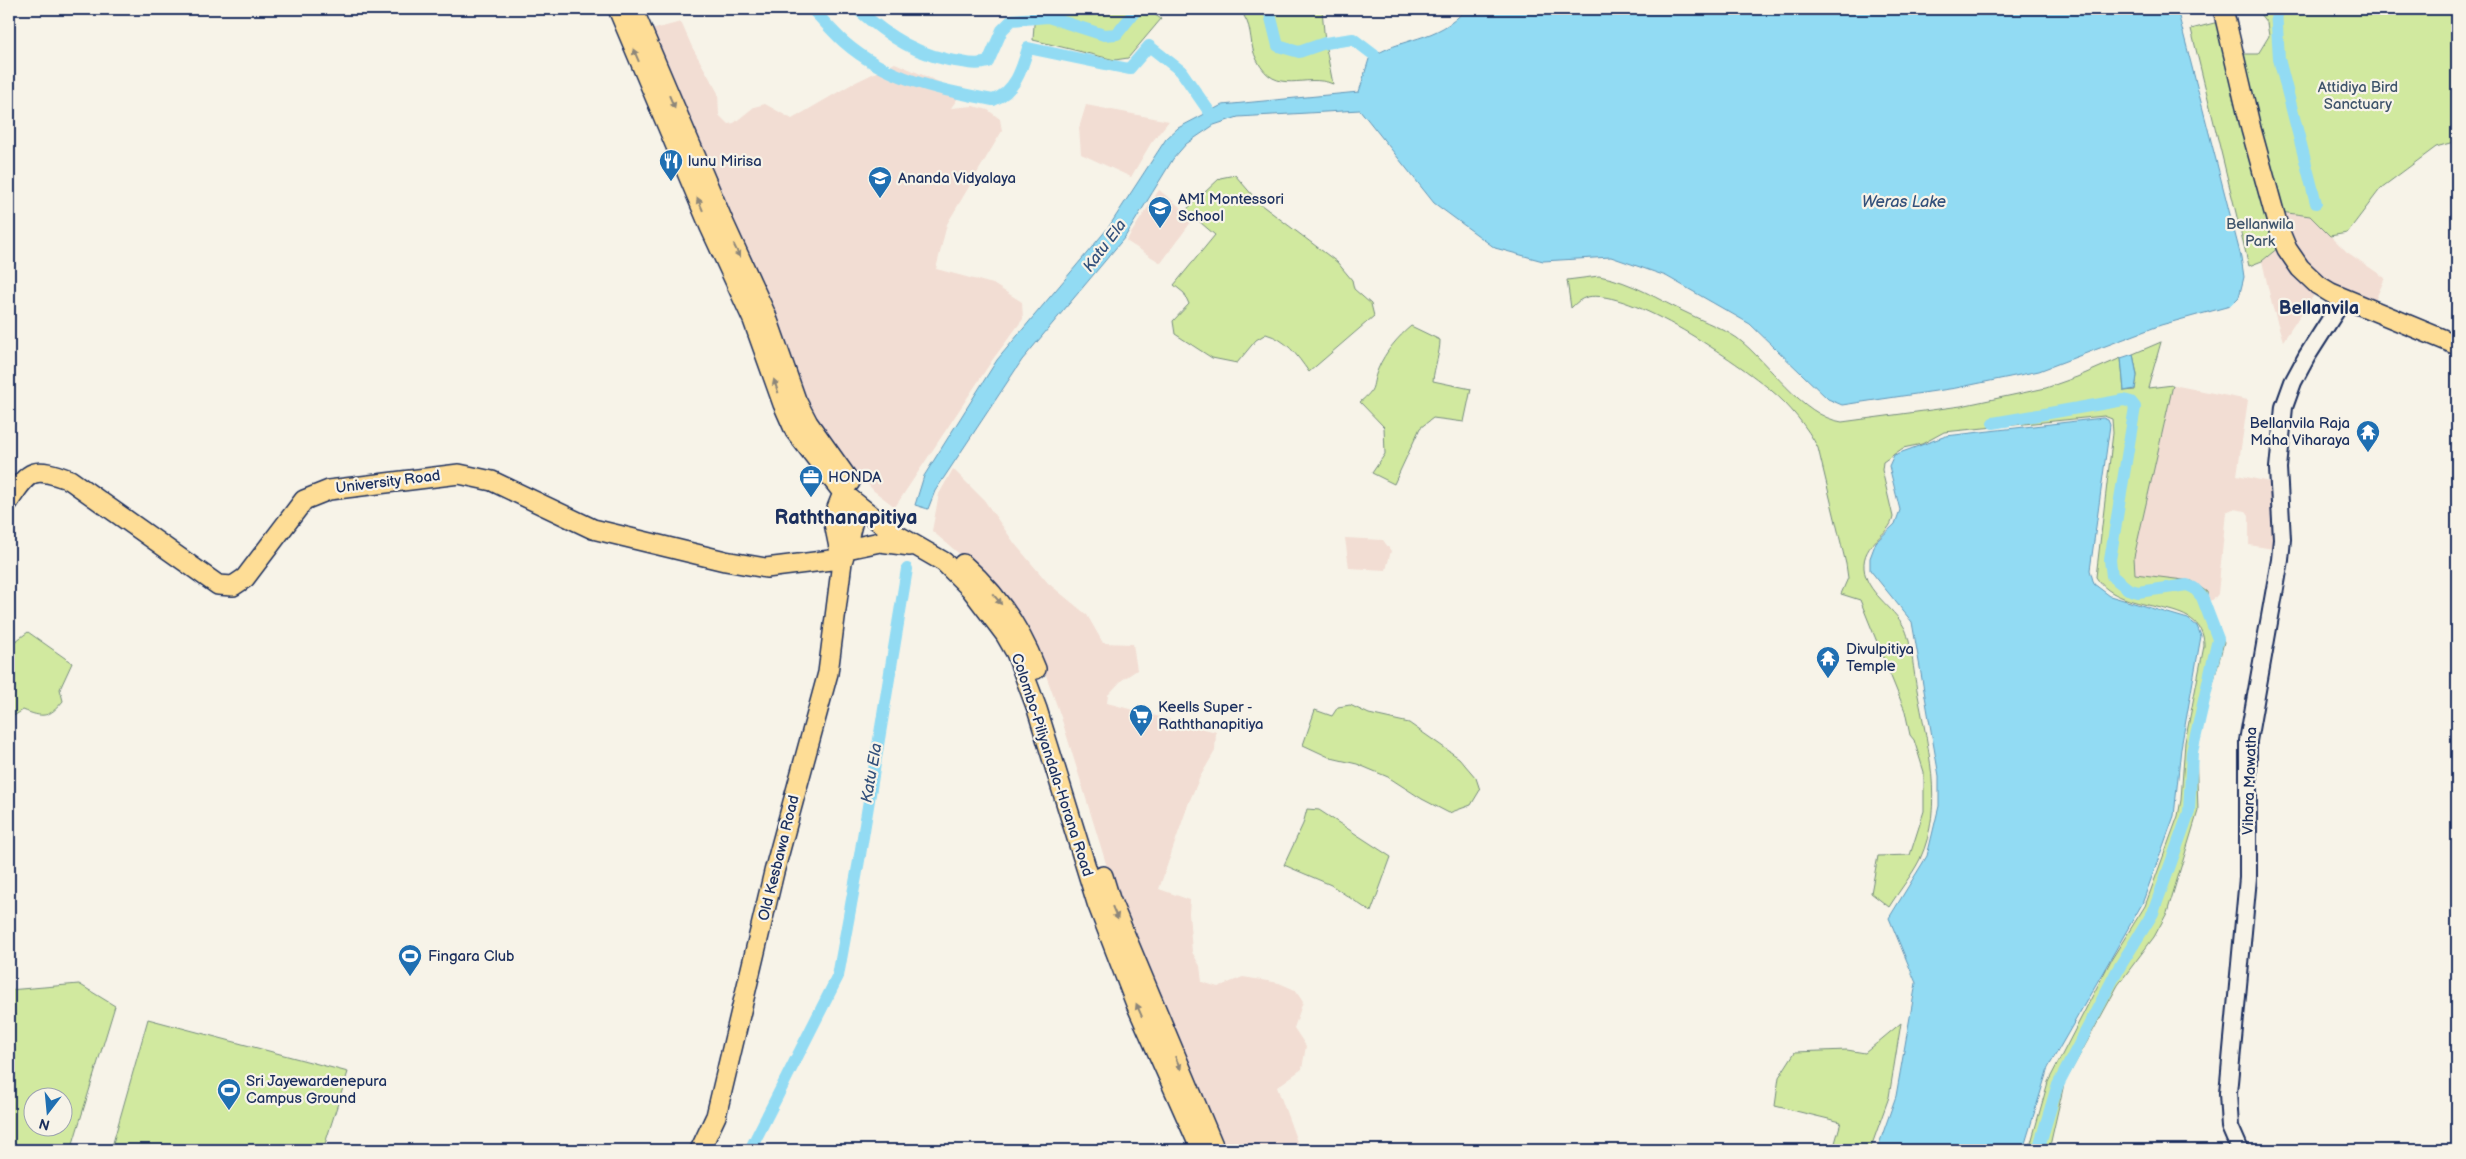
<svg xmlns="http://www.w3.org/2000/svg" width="2466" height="1159" viewBox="0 0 2466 1159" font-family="'Balsamiq Sans',sans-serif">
<rect width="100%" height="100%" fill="#f7f3e8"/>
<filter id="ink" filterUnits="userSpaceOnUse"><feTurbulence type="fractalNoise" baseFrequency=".02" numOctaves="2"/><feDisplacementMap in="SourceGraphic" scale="10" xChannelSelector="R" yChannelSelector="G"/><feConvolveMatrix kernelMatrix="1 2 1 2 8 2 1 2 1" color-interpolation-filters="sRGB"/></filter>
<g filter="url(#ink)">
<path fill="#f2ddd3" d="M681 22 692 47 718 93 719 115 728 124 734 123 754 107 765 104 792 119 852 84 895 63 946 85 965 88 951 108 973 106 988 110 1000 119 1002 131 947 224 936 269 993 284 1022 302 1023 319 993 359 895 507 874 491 847 463 832 444 806 398 651 30Z
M1086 105 1169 121 1151 143 1131 177 1081 154 1079 128Z
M1159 190 1194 218 1161 263 1126 241Z
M2273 211 2310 216 2347 252 2385 278 2373 305 2320 286 2283 341 2272 305 2262 261 2284 243Z
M2173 385 2248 400 2237 475 2279 484 2273 549 2249 545V515L2246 511 2233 509 2226 512 2218 594 2213 600 2208 601 2207 592 2161 578 2135 574 2134 557Z
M953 469 984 500 1015 544 1048 583 1087 615 1103 643 1133 644 1137 670 1122 680 1108 695 1107 703 1216 732 1215 751 1200 777 1189 802 1159 889 1190 900 1189 913 1192 952 1200 966 1202 982 1218 987 1243 977 1279 983 1295 990 1303 1002 1294 1028 1306 1046 1302 1069 1277 1087 1300 1150H1218L1108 870 1061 717 1038 653 987 577 932 531 939 494Z
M1345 538 1383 540 1391 551 1386 570 1349 568Z"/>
<path fill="#d1e99f" stroke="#768c7e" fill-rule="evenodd" d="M1035 9H1147L1161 19 1128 58 1115 60 1033 40Z
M1249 9H1322L1325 43 1333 84C1305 72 1276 98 1257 60 1249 46 1253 29 1244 16Z
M2256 9H2457V141L2436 147 2381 188 2347 233 2330 236 2310 216 2273 211 2284 243 2262 261 2249 266 2191 29 2226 20 2234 54H2258L2269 36 2267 23Z
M1235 175 1260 204 1337 262 1352 280 1354 289 1371 304 1374 316 1309 372C1296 354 1287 340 1266 334L1256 340 1237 363 1212 358 1175 334 1173 321 1189 304 1184 293 1174 285 1215 235 1186 210 1220 178Z
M1599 276C1633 282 1658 300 1689 314 1705 322 1722 328 1737 338 1769 362 1801 416 1842 422L1961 406 2046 388 2077 377 2121 358 2124 391 2135 390 2137 375 2133 354 2161 342 2148 388 2173 385 2134 557 2135 574 2192 581 2207 592 2208 601 2224 642 2196 748 2198 811 2167 913 2154 937 2118 985 2064 1084 2049 1150H2029L2048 1082 2111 960 2145 906 2178 816 2181 800 2185 742 2204 646C2205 594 2122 619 2096 577L2113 433 2112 419 2104 416 1944 432 1922 444 1903 448 1883 462 1882 470 1893 517C1890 536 1862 542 1864 568 1866 593 1893 606 1904 627 1911 638 1914 675 1917 690 1927 744 1945 805 1920 859 1912 875 1899 891 1889 907L1871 893 1878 856 1910 855 1924 811V772L1914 740 1910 735 1905 711 1860 600 1841 594 1848 578 1846 564 1818 448C1808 428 1789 405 1772 391 1739 363 1630 288 1587 297 1580 299 1576 303 1571 308L1567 280Z
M1411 326 1440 340C1440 354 1434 367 1433 381L1471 389 1464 422 1433 418 1420 428 1394 484 1372 473 1385 454 1384 427 1360 402C1378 387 1370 388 1378 369 1385 352 1398 337 1411 326Z
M28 632 72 663 60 689 63 701C49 718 43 718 23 710L9 719V646Z
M1350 705 1369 714 1409 723 1459 758 1476 778 1480 790 1471 805 1449 813 1422 799 1388 777 1357 764 1331 758 1303 745 1315 710 1332 716 1338 707Z
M1307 809 1319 810 1391 857 1371 912 1331 885 1284 865 1303 824Z
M79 984 115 1006 71 1150H9V990ZM32 1096H62V1126H32Z
M148 1019 348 1072 323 1150H111Z
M1901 1023 1889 1097 1870 1150H1833L1841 1122 1775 1106 1779 1077 1795 1052 1847 1050 1865 1053Z"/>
<path fill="#92dbf3" stroke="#6296b7" d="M1466 9H2177L2241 257 2244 277 2239 297 2230 306 2161 325 2039 371 1956 388 1842 405 1828 399 1750 324 1666 276 1611 257 1543 261 1495 248 1434 203 1360 110 1238 117 1214 125 1186 144 1173 159 1125 237 1022 360 935 491 928 509 915 505 924 476 997 360 1108 228 1166 139 1178 128 1222 105 1359 92 1369 59C1401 36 1437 43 1466 9Z
M2133 354 2137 376 2135 389 2124 391 2121 358Z
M2103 418 2108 420 2110 425 2090 570 2094 584 2110 596 2188 619 2197 626 2201 636 2181 748 2174 816 2142 904 2048 1068 2023 1150H1877L1896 1096 1916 983 1889 918 1927 856 1939 806V776L1912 622 1870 570V558L1876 542 1895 524 1900 510 1889 466 1894 455 1946 436Z"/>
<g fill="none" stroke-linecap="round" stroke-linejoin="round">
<path stroke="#92dbf3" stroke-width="12" d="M812 9C823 20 833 32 844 42 886 79 939 90 993 100 1015 92 1022 69 1028 48L1129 69 1149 46 1181 71 1213 117
M857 9C889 37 919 57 962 62 971 64 979 65 988 62L1002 30 1012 20 1048 17 1104 35 1117 34 1137 9
M1267 9 1270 14 1278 46 1299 52 1325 43 1353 39 1374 55
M2276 9 2279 59 2316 203
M1993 423 2124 400 2131 402 2135 407 2110 560 2112 576 2128 589 2138 592 2187 585 2194 588 2202 597 2218 639 2192 752 2189 812 2153 913 2117 971 2057 1087 2038 1150
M750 1150 838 976 860 855 907 569"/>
<g stroke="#1b2f5e" stroke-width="20">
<path id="secondary" d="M2240 1150 2230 1127 2228 1093 2248 878V741L2280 560 2282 539 2278 468 2284 407 2293 382 2307 356 2344 298"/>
</g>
<g stroke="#1b2f5e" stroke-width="22">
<path id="primary" d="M618 9 710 227 753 320 783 404 795 431 843 493 892 532 944 562 971 589 1005 634 1016 653 1037 709 1097 903 1136 1004 1201 1150
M633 9 723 221 766 315 796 400 808 423 850 482
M2223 9 2251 129 2279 230 2287 249 2300 268 2318 285 2331 293 2457 345
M9 501C30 468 34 467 70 480L218 585 233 586 245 578 304 500 329 490 459 474 492 481 593 529 725 561 766 568 831 560 842 562
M847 549 880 542 910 546
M843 559 857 505
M963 564C997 594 1020 627 1036 669
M1103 876 1110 899 1215 1150
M700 1150 716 1116 774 872 828 673 842 562 833 518 843 493"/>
</g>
<use href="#secondary" stroke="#f7f3e8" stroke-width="16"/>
<use href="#primary" stroke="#fedd96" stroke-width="19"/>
</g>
<defs><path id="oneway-solid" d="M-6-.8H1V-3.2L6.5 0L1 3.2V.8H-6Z" transform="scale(1.25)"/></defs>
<g fill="#8c867a">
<use href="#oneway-solid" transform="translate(636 55) rotate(-113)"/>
<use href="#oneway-solid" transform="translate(672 102) rotate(67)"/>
<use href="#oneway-solid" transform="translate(700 204) rotate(-113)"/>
<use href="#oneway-solid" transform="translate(737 251) rotate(63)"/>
<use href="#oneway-solid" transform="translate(776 386) rotate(-109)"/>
<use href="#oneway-solid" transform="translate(997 599) rotate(50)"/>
<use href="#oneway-solid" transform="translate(1115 913) rotate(67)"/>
<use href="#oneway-solid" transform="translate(1139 1010) rotate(-114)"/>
<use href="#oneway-solid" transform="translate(1178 1063) rotate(66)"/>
</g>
</g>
<defs>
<g id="restaurant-pin" transform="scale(1.25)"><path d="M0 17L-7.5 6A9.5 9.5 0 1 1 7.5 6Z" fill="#1f6fb2" stroke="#f7f3e8"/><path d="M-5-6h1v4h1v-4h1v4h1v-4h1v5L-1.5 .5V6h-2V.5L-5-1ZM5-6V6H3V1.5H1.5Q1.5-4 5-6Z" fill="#fff"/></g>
<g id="school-pin" transform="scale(1.25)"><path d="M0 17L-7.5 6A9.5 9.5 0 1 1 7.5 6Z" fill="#1f6fb2" stroke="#f7f3e8"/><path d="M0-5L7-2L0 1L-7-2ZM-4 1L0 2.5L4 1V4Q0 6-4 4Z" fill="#fff"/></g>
<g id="temple-pin" transform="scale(1.25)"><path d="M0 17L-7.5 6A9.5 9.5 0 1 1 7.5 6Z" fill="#1f6fb2" stroke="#f7f3e8"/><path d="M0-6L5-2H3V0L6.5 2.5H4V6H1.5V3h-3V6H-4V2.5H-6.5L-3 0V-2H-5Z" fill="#fff"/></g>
<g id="office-pin" transform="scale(1.25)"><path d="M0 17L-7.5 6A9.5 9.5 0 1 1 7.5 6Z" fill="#1f6fb2" stroke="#f7f3e8"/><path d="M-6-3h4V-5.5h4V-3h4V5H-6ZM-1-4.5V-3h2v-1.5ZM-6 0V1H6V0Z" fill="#fff"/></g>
<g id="supermarket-pin" transform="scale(1.25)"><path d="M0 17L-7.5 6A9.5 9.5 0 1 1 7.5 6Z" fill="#1f6fb2" stroke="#f7f3e8"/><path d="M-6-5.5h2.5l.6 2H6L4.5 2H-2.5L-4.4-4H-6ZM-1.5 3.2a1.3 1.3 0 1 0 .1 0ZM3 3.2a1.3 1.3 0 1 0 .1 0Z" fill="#fff"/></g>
<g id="stadium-pin" transform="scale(1.25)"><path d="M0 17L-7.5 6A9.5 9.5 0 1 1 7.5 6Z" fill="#1f6fb2" stroke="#f7f3e8"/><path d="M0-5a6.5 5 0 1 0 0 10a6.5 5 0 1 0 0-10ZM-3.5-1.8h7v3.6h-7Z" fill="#fff"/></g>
</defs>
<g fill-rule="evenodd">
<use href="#restaurant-pin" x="671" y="161"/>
<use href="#school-pin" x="880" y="178"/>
<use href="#school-pin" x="1160" y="208"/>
<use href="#temple-pin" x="2368" y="432"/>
<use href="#office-pin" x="811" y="477"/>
<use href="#temple-pin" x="1828" y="658"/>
<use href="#supermarket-pin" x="1141" y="716"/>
<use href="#stadium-pin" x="410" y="956"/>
<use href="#stadium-pin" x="229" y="1090"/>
</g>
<g text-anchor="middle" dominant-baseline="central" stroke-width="4.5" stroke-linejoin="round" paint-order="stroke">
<g font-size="15" fill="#3f546b" stroke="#f7f3e8">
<text x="2358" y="87">Attidiya Bird<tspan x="2358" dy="17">Sanctuary</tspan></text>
<text x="2260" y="224">Bellanwila<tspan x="2260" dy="17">Park</tspan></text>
</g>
<g font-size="15" fill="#1b2f5e" stroke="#f7f3e8" text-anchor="start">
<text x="688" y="161">lunu Mirisa</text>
<text x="898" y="178">Ananda Vidyalaya</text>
<text x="1178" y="199">AMI Montessori<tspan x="1178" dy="17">School</tspan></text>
<text x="2350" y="423" text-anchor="end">Bellanvila Raja<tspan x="2350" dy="17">Maha Viharaya</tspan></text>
<text x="828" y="477">HONDA</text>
<text x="1846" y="649">Divulpitiya<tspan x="1846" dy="17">Temple</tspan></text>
<text x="1158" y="707">Keells Super -<tspan x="1158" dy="17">Raththanapitiya</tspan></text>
<text x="428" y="956">Fingara Club</text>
<text x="246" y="1081">Sri Jayewardenepura<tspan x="246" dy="17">Campus Ground</tspan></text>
</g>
<g font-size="15" fill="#1b2f5e" stroke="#f7f3e8">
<text transform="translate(388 482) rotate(-7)">University Road</text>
<text transform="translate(1052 765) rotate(72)">Colombo-Piliyandala-Horana Road</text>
<text transform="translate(2250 781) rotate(-88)">Vihara Mawatha</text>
<text transform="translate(779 858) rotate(-76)">Old Kesbawa Road</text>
</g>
<g font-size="16" font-style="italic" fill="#33517c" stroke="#f7f3e8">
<text x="1904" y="202">Weras Lake</text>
<text transform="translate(1105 246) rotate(-53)">Katu Ela</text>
<text transform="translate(872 773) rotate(-80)">Katu Ela</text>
</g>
<g font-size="18" font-weight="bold" fill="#1b2f5e" stroke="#f7f3e8">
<text x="2319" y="308">Bellanvila</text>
</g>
<g font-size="20" font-weight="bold" fill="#1b2f5e" stroke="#f7f3e8">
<text x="846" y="518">Raththanapitiya</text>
</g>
</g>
<rect width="2466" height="1159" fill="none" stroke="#f7f3e8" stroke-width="30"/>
<rect x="15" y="15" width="2436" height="1129" fill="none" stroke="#1b2f5e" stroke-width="2" filter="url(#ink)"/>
<g transform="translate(48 1112) rotate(196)"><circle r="24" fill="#f7f3e8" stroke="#9fa5b1"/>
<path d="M0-4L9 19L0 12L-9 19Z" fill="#1f6fb2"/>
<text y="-8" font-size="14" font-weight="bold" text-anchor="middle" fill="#1b2f5e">N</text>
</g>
</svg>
